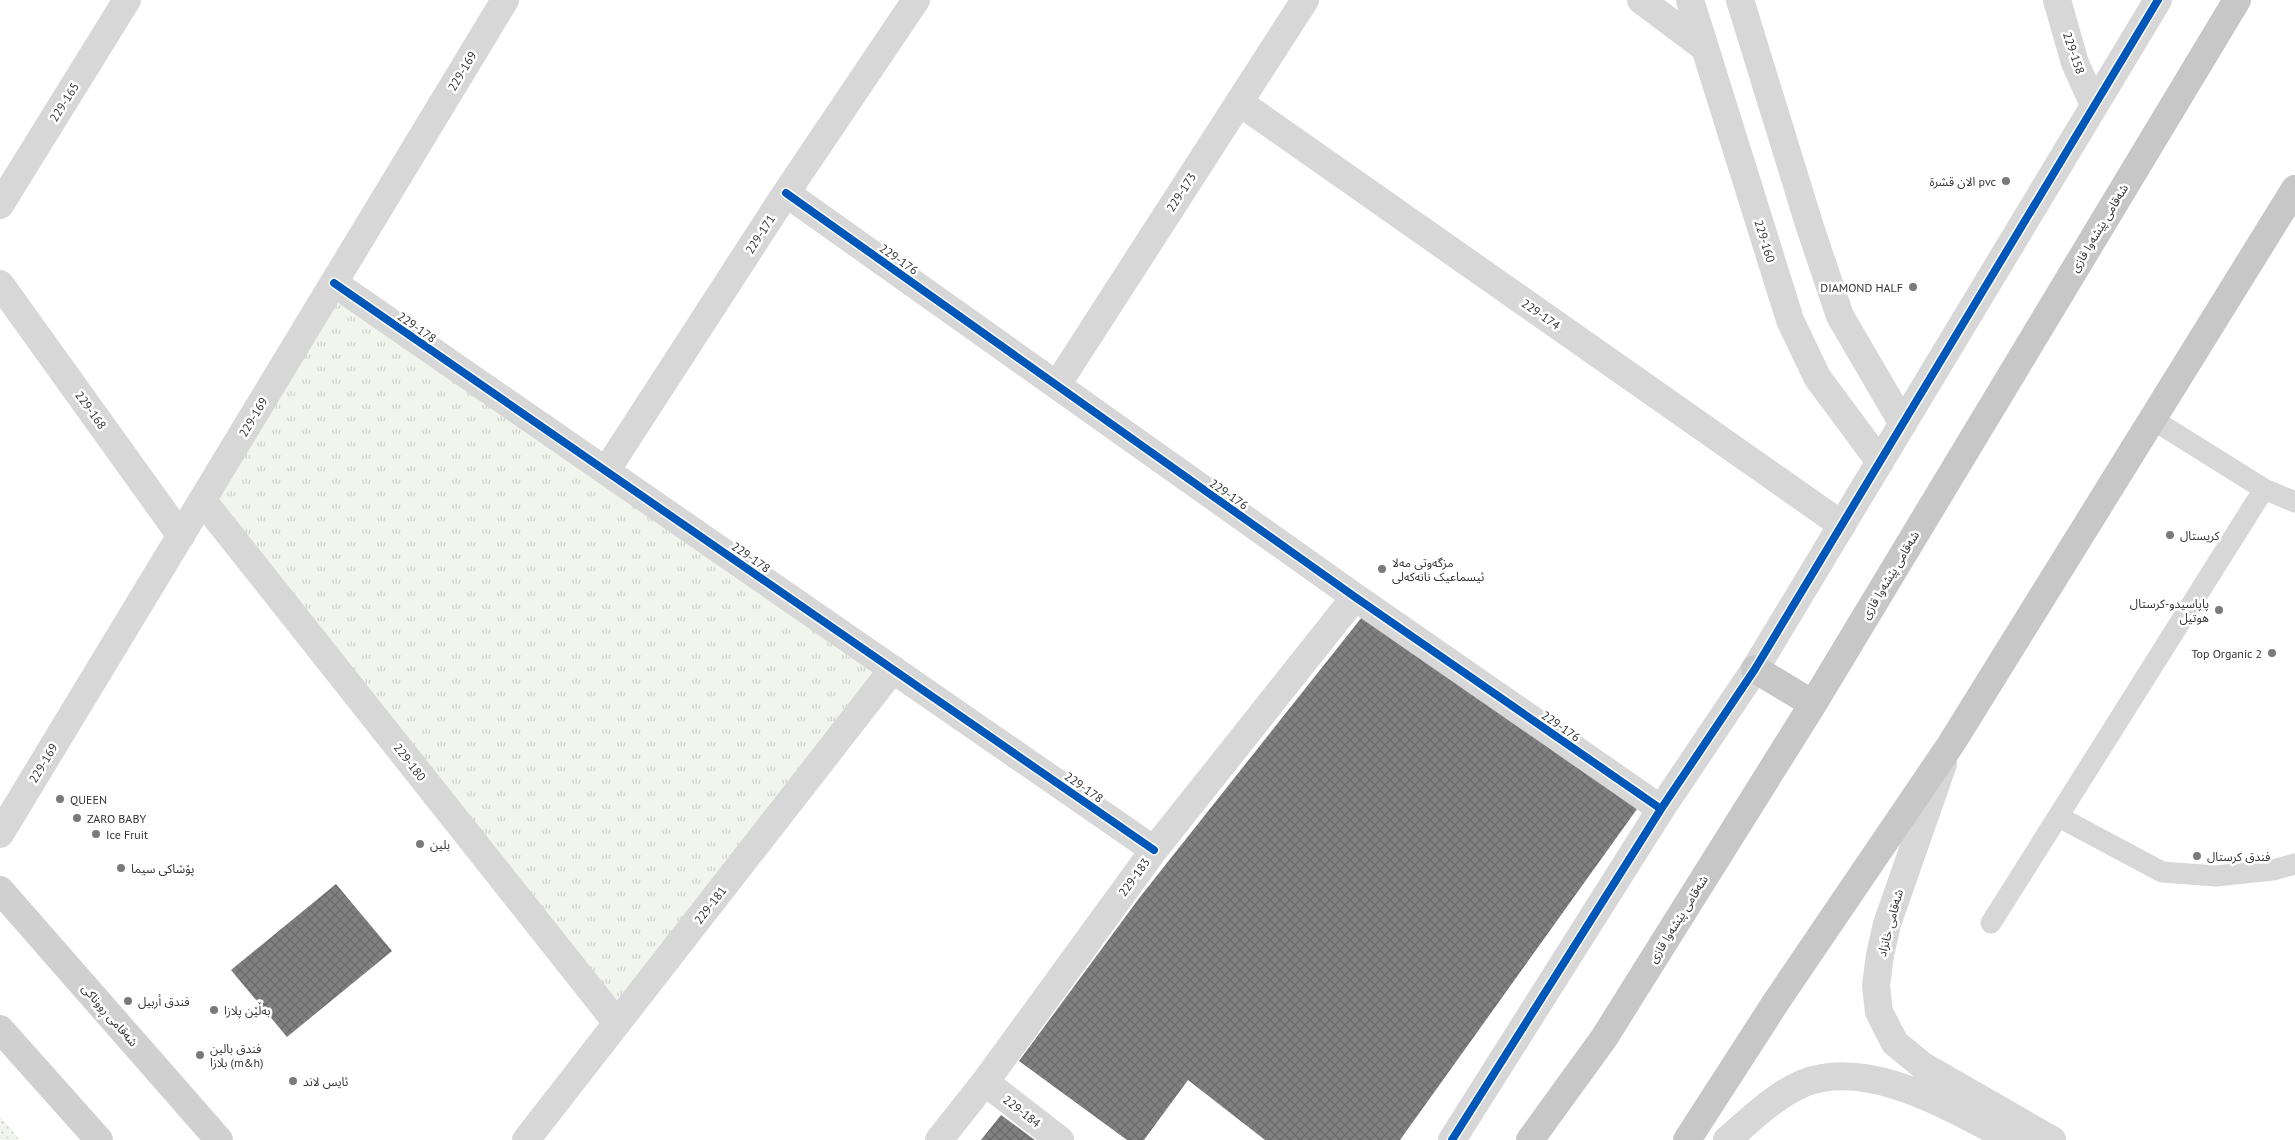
<svg xmlns="http://www.w3.org/2000/svg" width="2295" height="1140" viewBox="0 0 2295 1140" font-family="'PT Sans','Noto Sans Arabic',sans-serif">
<defs>
<pattern id="grass-dots" width="8" height="8" patternUnits="userSpaceOnUse" patternTransform="scale(1.25)"><rect width="8" height="8" fill="#f1f5ed"/><path d="M2 2h.1M6 6h.1" fill="none" stroke="#cfd2cc" stroke-width="1.8" stroke-linecap="round"/></pattern>
<pattern id="park-tufts" width="24" height="20" patternUnits="userSpaceOnUse" patternTransform="scale(1.25)"><rect width="24" height="20" fill="#f1f5ed"/><path d="M3 7l-1-3M5 7V3M7 7l1-3M15 17l-1-3M17 17v-4M19 17l1-3" fill="none" stroke="#cfd2cc"/></pattern>
<pattern id="building-cross-hatch" width="8" height="8" patternUnits="userSpaceOnUse" patternTransform="scale(1.25)"><rect width="8" height="8" fill="#818181"/><path d="M0 0l8 8M0 8l8-8" fill="none" stroke="#6a6a6a"/></pattern>
</defs>
<rect width="100%" height="100%" fill="#fff"/>
<path fill="url(#grass-dots)" d="M0 1116 20 1140H0Z"/>
<path fill="url(#park-tufts)" d="M334 283 893 669 617 1023 203 501Z"/>
<path fill="url(#building-cross-hatch)" d="M1366 612 1637 809 1400 1140H1265L1188 1080 1144 1140H1127L1019 1061 1140 897Z
M336 884 392 951 287 1037 231 970Z
M1001 1115 1035 1140H981Z"/>
<g fill="none" stroke-linecap="round" stroke-linejoin="round">
<path stroke="#d7d7d7" stroke-width="21" d="M2152 419 2264 489 2295 502
M2059 817 2162 872 2216 876 2273 870 2295 864
M1991 923 2264 489"/>
<path stroke="#d7d7d7" stroke-width="28" d="M1641 0 1705 48
M1690 0 1790 320 1817 377 1880 462
M1740 0 1810 227 1840 316 1903 424
M2057 0 2075 63 2094 105
M1239 102 1842 525
M786 193 1355 597 1661 809
M0 205 127 0
M334 283 1154 850
M0 284 181 536
M1057 385 1305 0
M606 471 786 193 916 0
M203 501 617 1023
M0 834 505 0
M985 1082 1060 1140
M526 1140 893 669
M939 1140 985 1082 1154 850 1355 597"/>
<path stroke="#d7d7d7" stroke-width="28" d="M1943 764 1887 924 1880 955 1876 986 1879 1012 1895 1043 1923 1066 2052 1140
M1452 1140 1661 809 1755 669 2158 0
M1727 1140C1750 1120 1775 1095 1804 1083 1871 1057 1955 1111 2013 1140"/>
<path stroke="#d0d0d0" stroke-width="28" d="M0 890 219 1140
M0 1029 99 1140"/>
<path stroke="#c7c7c7" stroke-width="28" d="M1755 669 1813 704
M1530 1140 1604 1038 1813 704 2237 0
M1687 1140 1776 1002 1951 744 2295 189"/>
<g stroke="#fff" stroke-width="11">
<path id="cycleway" d="M786 193 1355 597 1661 809
M334 283 1154 850
M1452 1140 1661 809 1755 669 2158 0"/>
</g>
<use href="#cycleway" stroke="#0057b8" stroke-width="8"/>
</g>
<g fill="#7a7a7a" stroke="#fff" stroke-width="2">
<circle cx="2006" cy="181" r="5"/>
<circle cx="1913" cy="287" r="5"/>
<circle cx="2170" cy="535" r="5"/>
<circle cx="1382" cy="569" r="5"/>
<circle cx="2219" cy="610" r="5"/>
<circle cx="2272" cy="653" r="5"/>
<circle cx="60" cy="799" r="5"/>
<circle cx="77" cy="818" r="5"/>
<circle cx="96" cy="834" r="5"/>
<circle cx="420" cy="844" r="5"/>
<circle cx="2197" cy="856" r="5"/>
<circle cx="121" cy="868" r="5"/>
<circle cx="128" cy="1001" r="5"/>
<circle cx="214" cy="1010" r="5"/>
<circle cx="200" cy="1055" r="5"/>
<circle cx="293" cy="1081" r="5"/>
</g>
<g text-anchor="middle" dominant-baseline="central" stroke-width="5" stroke-linejoin="round" paint-order="stroke">
<g font-size="12" fill="#333" stroke="#fff">
<text transform="translate(2074 53) rotate(71)">229-158</text>
<text transform="translate(462 71) rotate(-59)">229-169</text>
<text transform="translate(64 102) rotate(-58)">229-165</text>
<text transform="translate(1181 192) rotate(-57)">229-173</text>
<text transform="translate(2099 228) rotate(-59)">شەقامی پێشەوا قازی</text>
<text transform="translate(760 234) rotate(-57)">229-171</text>
<text transform="translate(1765 241) rotate(73)">229-160</text>
<text transform="translate(899 259) rotate(35)">229-176</text>
<text transform="translate(1541 314) rotate(35)">229-174</text>
<text transform="translate(417 327) rotate(35)">229-178</text>
<text transform="translate(91 410) rotate(54)">229-168</text>
<text transform="translate(253 417) rotate(-59)">229-169</text>
<text transform="translate(1229 494) rotate(35)">229-176</text>
<text transform="translate(751 557) rotate(35)">229-178</text>
<text transform="translate(1890 575) rotate(-59)">شەقامی پێشەوا قازی</text>
<text transform="translate(1561 726) rotate(35)">229-176</text>
<text transform="translate(410 762) rotate(52)">229-180</text>
<text transform="translate(43 763) rotate(-59)">229-169</text>
<text transform="translate(1084 787) rotate(35)">229-178</text>
<text transform="translate(1134 877) rotate(-54)">229-183</text>
<text transform="translate(710 905) rotate(-52)">229-181</text>
<text transform="translate(1678 919) rotate(-58)">شەقامی پێشەوا قازی</text>
<text transform="translate(1890 923) rotate(-75)">شەقامی خانزاد</text>
<text transform="translate(110 1015) rotate(49)">شەقامی ڕووناکی</text>
<text transform="translate(1022 1111) rotate(38)">229-184</text>
</g>
<g font-size="12" fill="#333" stroke="#fff" text-anchor="start">
<text x="1996" y="181" text-anchor="end">الان قشرة pvc</text>
<text x="1903" y="287" text-anchor="end">DIAMOND HALF</text>
<text x="2180" y="535">كريستال</text>
<text x="1392" y="562">مزگەوتی مەلا<tspan x="1392" dy="14">ئیسماعیک نانەکەلی</tspan></text>
<text x="2209" y="603" text-anchor="end">پاپاسيدو-كرستال<tspan x="2209" dy="14">هوتيل</tspan></text>
<text x="2262" y="653" text-anchor="end">Top Organic 2</text>
<text x="70" y="799">QUEEN</text>
<text x="87" y="818">ZARO BABY</text>
<text x="106" y="834">Ice Fruit</text>
<text x="430" y="844">بلين</text>
<text x="2207" y="856">فندق کرستال</text>
<text x="131" y="868">پۆشاکی سیما</text>
<text x="138" y="1001">فندق أربيل</text>
<text x="224" y="1010">بەڵێن پلازا</text>
<text x="210" y="1048">فندق بالين<tspan x="210" dy="14">بلازا (m&amp;h)</tspan></text>
<text x="303" y="1081">ئایس لاند</text>
</g>
</g>
</svg>
